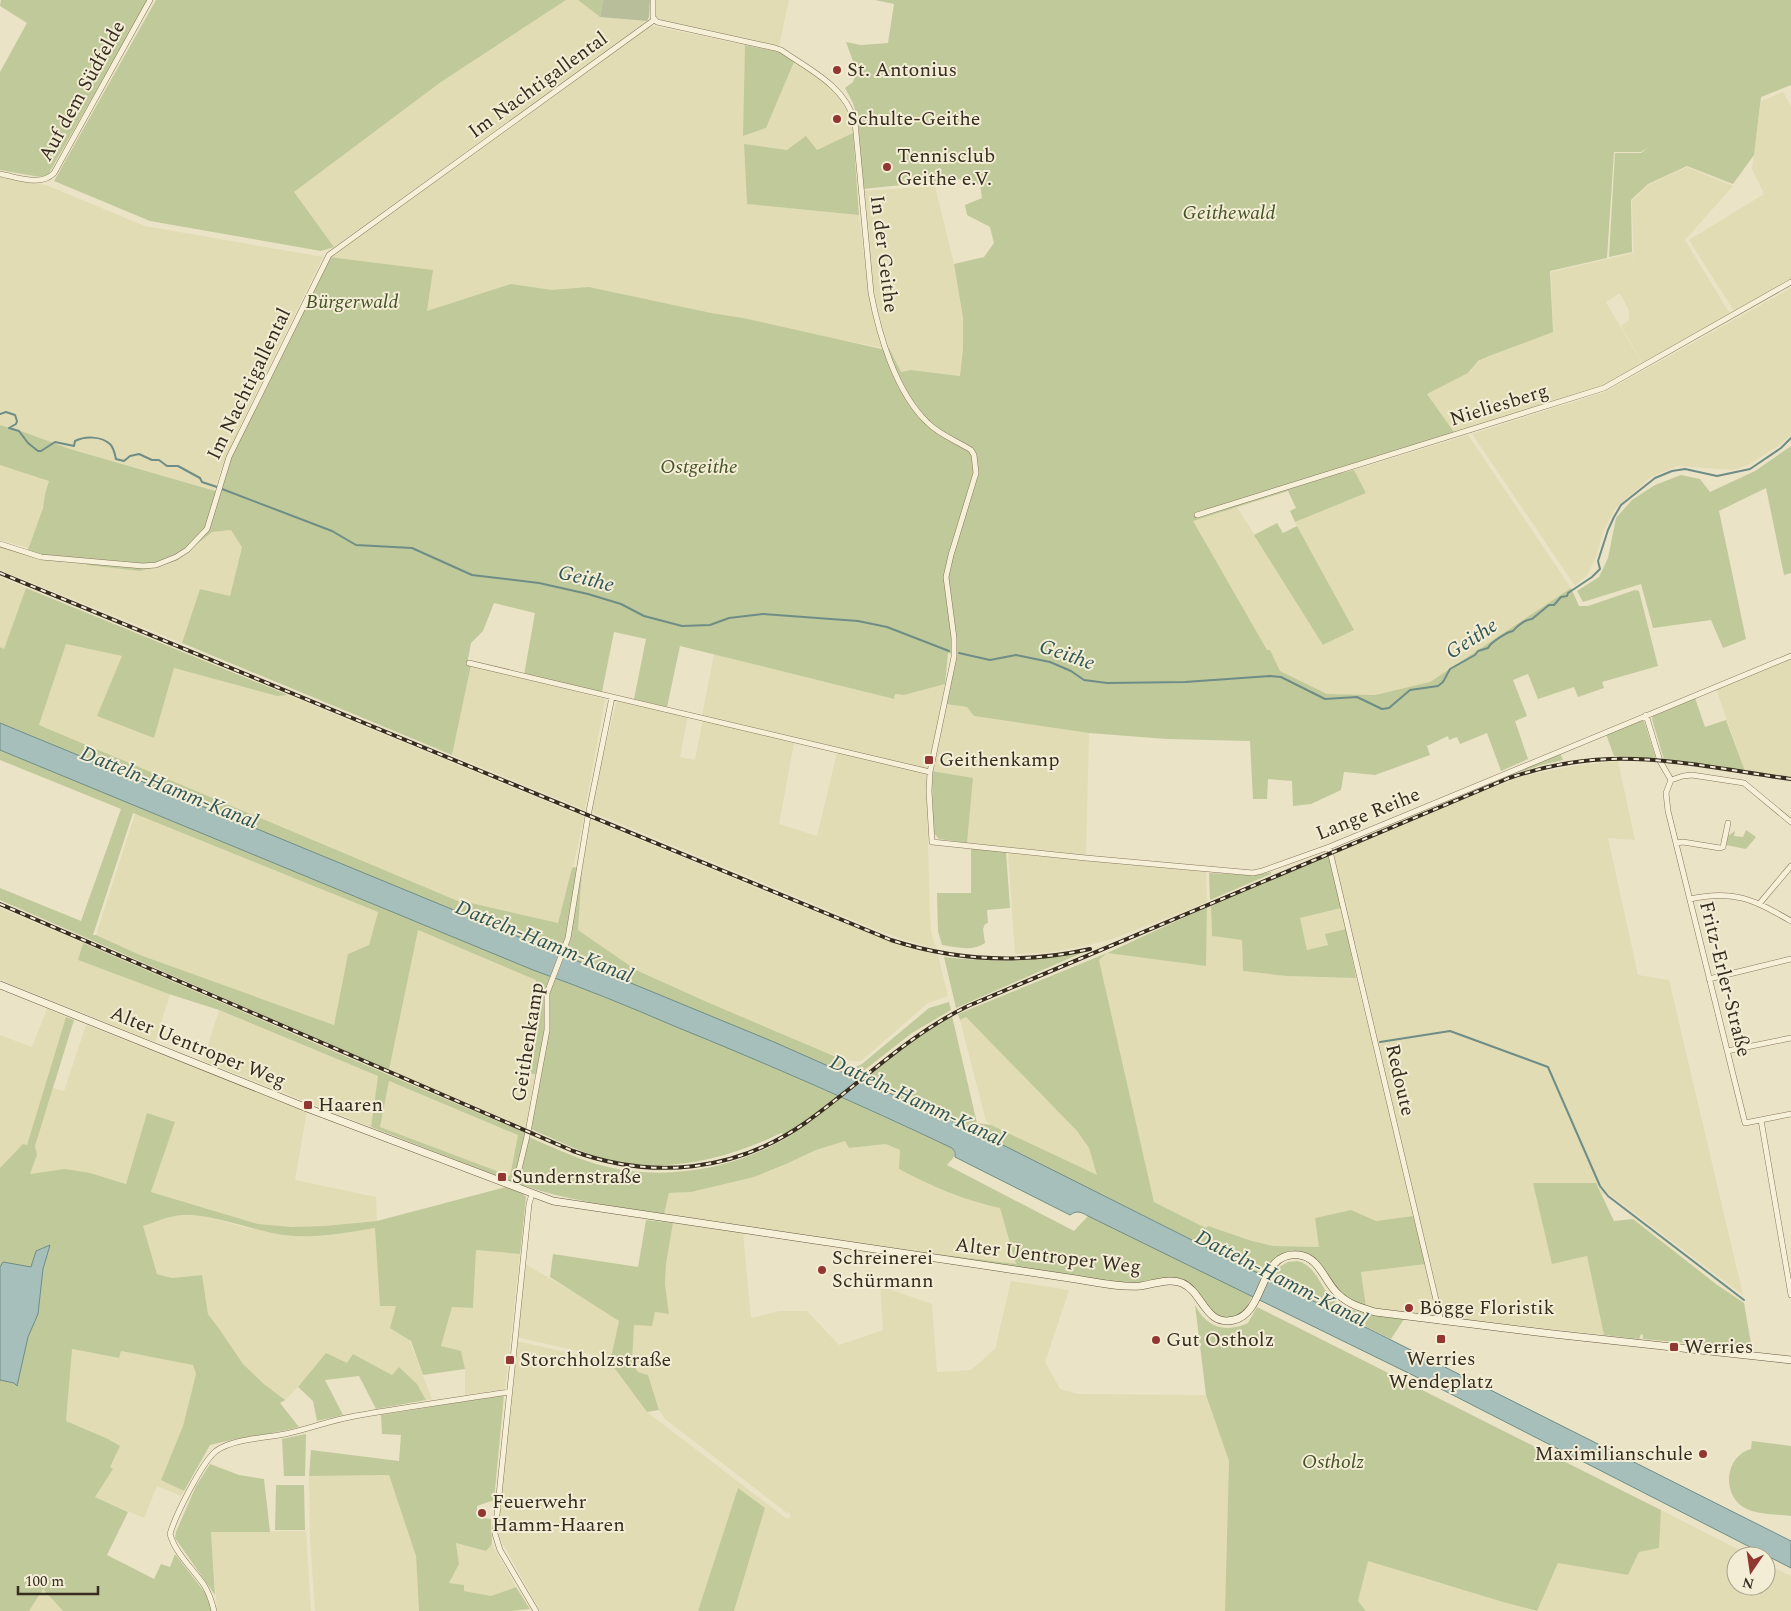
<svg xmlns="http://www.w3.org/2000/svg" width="1791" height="1611" viewBox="0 0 1791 1611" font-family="Spectral,serif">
<rect width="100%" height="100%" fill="#ebe3c6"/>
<path fill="#e1dcb4" d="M566 0H578L600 17 647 21 334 247 294 192 441 82Z
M655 0H789L779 46 666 22 657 17 655 13Z
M653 26 745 45 744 136 766 128 794 62 825 81 834 90 852 119 853 133 817 150H787L744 144 747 204 859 215 869 294 874 320 883 348 741 320 589 287 424 321 329 257 646 28Z
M1783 92 1791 106V278L1734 311 1689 240 1764 194 1752 169 1761 101Z
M1687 167 1733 186 1685 240 1730 314 1643 364 1621 326 1629 320V311L1620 293 1606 302 1643 365 1605 385 1456 435 1427 394 1472 371 1470 366 1489 356 1553 332 1551 272 1633 253 1634 269 1632 201 1648 185Z
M0 177 46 185 145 226 323 257 244 418 222 467 214 490 70 449 21 431 0 425Z
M935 186 954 264 963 318V349L961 376 911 370 899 373 889 351 878 319 873 293 862 191Z
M1791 288V435L1781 444 1748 465 1733 470 1677 466 1651 477 1615 509 1604 530 1595 560 1587 575 1575 586 1472 434 1605 392Z
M1468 435 1571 588 1430 682 1375 695 1327 694 1280 671 1258 652 1147 534 1237 507 1324 645 1354 630 1295 522 1366 493 1354 470Z
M0 465 50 480 45 494 43 508 28 548 0 540Z
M231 530 242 546 230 597 200 589 182 643 0 570V546L20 551 198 542 212 532Z
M0 577 26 588 4 649 0 647Z
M66 644 122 656 154 737 174 668 277 696 288 695 584 817 573 867 558 923 471 903 465 904 39 725Z
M714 654 894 699 895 694 904 695 945 684 928 769 702 715Z
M1791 659V777L1745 771 1716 689Z
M471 665 605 699 585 810 452 755Z
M617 700 688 715 680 757 695 760 703 719 794 743 779 824 817 836 837 753 926 773 930 916 931 931 936 949 902 939 872 928 589 811Z
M946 704 967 707 974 716 1089 733 1086 855 967 843 973 778 932 771Z
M1618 761 1635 840 1608 838 1638 975 1669 980 1743 1295 1609 1194H1602L1596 1183H1586L1552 1264 1587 1256 1604 1335 1443 1317 1333 853 1488 789 1523 776 1574 766Z
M135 814 378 912 369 945 348 954 334 1025 140 955 96 935Z
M587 818 790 902 900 945 938 955 948 996 928 1003 861 1061H854L841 1059 707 1002 636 970 578 930 582 869Z
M1008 852 1206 872 1207 902 1110 940 1074 948 1045 953 1015 954Z
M1211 905 1212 936 1242 940 1243 971 1286 976 1356 978 1379 1069 1413 1216 1376 1221 1351 1210 1315 1218 1320 1247 1273 1246 1206 1228 1154 1202 1099 960 1107 953 1206 966 1207 907Z
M0 908 83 943 78 960 170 994 155 1042 0 980Z
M1341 908 1346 929 1326 934 1328 945 1307 950 1300 918Z
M417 930 536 979 537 1030 529 1073 535 1074 527 1128 389 1070Z
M47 1009 66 1017 27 1145 0 1168V1035L32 1047Z
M219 1010 378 1076 371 1127 203 1061Z
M966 1017 1077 1131 1089 1148 1098 1176 991 1125 986 1121 960 1020Z
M86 1025 307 1111 295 1180 376 1197 377 1221 324 1226 292 1227 258 1224 151 1192 175 1122 147 1113 126 1184 90 1173 30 1174 37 1155 35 1146 53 1088 64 1091Z
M389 1081 518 1135 510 1176 380 1127Z
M845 1141 849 1148 886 1144 901 1150 900 1169 942 1190 981 1204 1000 1207 1016 1265 897 1249 664 1214 669 1193 691 1192 754 1177 786 1164 816 1150Z
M177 1215 204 1216 247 1228 324 1236 376 1228 380 1305 396 1306 432 1399 426 1400 417 1384 399 1367 392 1375 353 1354 348 1364 303 1382 285 1400 264 1384 243 1364 220 1330 208 1314 202 1275 172 1278 157 1274 142 1226Z
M673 1223 743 1233 751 1318 779 1311H807L839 1345 883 1330 880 1286 932 1304 937 1372 971 1370 995 1349 1011 1281 1069 1290 1045 1362 1060 1389 1078 1394 1206 1395 1229 1461 1225 1611H734L765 1508 738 1489 698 1611H540L497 1533 516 1341 610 1362 647 1412 787 1519 791 1517 789 1512 787 1513 665 1419 659 1410 648 1375 638 1372 632 1363 634 1324 654 1312 669 1314 665 1284 666 1264Z
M476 1250 520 1254 505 1389 465 1395V1369L461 1352 441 1346 452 1307 473 1308Z
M525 1264 602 1309 619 1321 611 1359 517 1337Z
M1426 1264 1439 1318 1397 1313 1366 1307 1361 1272Z
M70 1349 119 1358 121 1351 193 1364 196 1374 183 1426 161 1480 184 1491 181 1496 157 1486 144 1518 95 1497V1459L56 1425Z
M389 1475 416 1556 419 1611H315L310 1538 309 1476Z
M1661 1510 1751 1556H1736V1586H1766V1564L1791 1576V1611H1537L1558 1563 1628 1575 1639 1552 1659 1548Z
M306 1531 311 1611H217L211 1532Z
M456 1543 486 1551 492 1544 516 1587 491 1596 463 1591 464 1585 449 1583 459 1564Z
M1368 1560 1419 1577 1535 1611H1366L1358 1601Z
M41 1587 63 1611H24Z"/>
<path fill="#c0c99a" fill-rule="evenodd" d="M1 0H148L48 175 40 177 0 170V72L27 23 0 6Z
M156 0H566L441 82 294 192 334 247 321 251 150 221 54 181Z
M578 0H603L600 17Z
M875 0H1791V85L1761 97 1754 155 1733 184 1687 166 1648 184 1631 200 1632 252 1609 257 1615 153H1641L1650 146 1641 152H1614L1607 258 1550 271 1553 332 1489 356 1478 361 1468 373 1427 394 1456 435 1342 471V473L1354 470 1366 493 1295 522 1290 511 1296 508 1288 491 1193 521 1267 650H1270L1280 671 1327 694 1375 695 1430 682 1571 588 1579 606H1588L1635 590 1639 591 1658 666 1602 682 1604 688 1578 697 1574 687 1538 699 1528 674 1513 680 1527 716 1515 721 1528 759 1501 771 1487 733 1460 744 1457 737 1449 740 1448 736 1427 746 1430 755 1375 775 1344 772 1341 790 1311 804 1293 806 1292 781 1268 779 1267 799H1253L1250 741 1167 739 1089 733 974 716 967 707 946 704 957 655 948 653 945 684 904 695 895 694 894 699 680 646 667 707 634 699 646 639 614 632 602 692 524 675 535 613 494 603 483 631 471 643 467 664 471 665 452 755 182 643 200 589 230 596 242 547 231 530 212 532 176 561 140 571 87 565 81 560 50 556 27 552 43 508 45 494 49 481 0 465V425L21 431 70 449 219 492 225 469 329 257 433 270 427 311 511 284 552 290 589 287 711 313 743 318 886 350 889 348 901 372 911 370 960 376 963 349V318L954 264 984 257 994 243 990 227 967 215 965 205 982 198 980 184 961 181 960 179 863 189 858 120 853 103 845 88 853 82 857 72 846 42 861 45 888 43 894 4Z
M745 45 779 52 794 62 766 128 743 136Z
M853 133 859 215 747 204 744 144 787 150 806 136 817 150Z
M1791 446V573L1784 575 1766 488 1719 511 1746 639 1723 648 1711 620 1653 628 1641 584 1583 602 1577 591 1599 577 1608 558 1616 518 1632 500 1655 485 1681 475 1700 479 1710 492 1755 471Z
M1277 523 1283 533 1297 526 1354 630 1323 645 1254 535Z
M26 588 288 695 277 696 174 668 154 738 97 716 122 656 66 644 39 725 465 904 471 903 558 923 571 872 573 867 582 869 578 930 636 970 707 1002 841 1059 853 1068 862 1064 929 1008 949 1002 951 1010 912 1033 862 1072 867 1075 914 1038 952 1016 977 1123 991 1125 1097 1175 1089 1148 1077 1131 966 1017 960 1020 958 1014 1107 953 1207 907 1206 966 1107 953 1099 960 1154 1202 1206 1228 1208 1226 1249 1240 1273 1246 1319 1247 1315 1218 1351 1210 1376 1221 1413 1216 1426 1264 1361 1272 1366 1307C1337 1297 1327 1277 1308 1254 1284 1245 1275 1257 1262 1275L975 1131 873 1085 0 723V647L4 649Z
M1695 698 1705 727 1726 720 1745 771 1664 760 1652 719 1653 716Z
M1642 720 1644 721 1656 759 1614 756 1606 734Z
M0 750 533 970C580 986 625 1006 671 1024 766 1063 859 1105 952 1148 958 1157 951 1159 947 1165L1074 1231 1088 1216 1252 1296 1245 1311 1237 1316 1225 1318 1214 1315 1186 1282 1130 1284 897 1249 1016 1264 1000 1208C965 1201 931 1186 899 1169L900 1150 886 1144 849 1148 845 1141 816 1150 786 1164 754 1177 691 1192 669 1193 664 1214C615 1206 566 1201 519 1184L529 1137C550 1146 571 1156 593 1163 658 1183 731 1171 788 1137L781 1133C728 1159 665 1175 606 1159 580 1152 556 1140 531 1129L539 1075 529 1073 537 1030 536 980 418 930 389 1070 0 900V888L81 921 121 809 0 760ZM133 813 378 912 369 945 348 954 334 1025 140 955 96 935H93Z
M1560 753 1563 760 1541 765 1499 779Z
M932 771 973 778 967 843 939 839 933 832Z
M1746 830 1756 837 1746 849 1726 845 1728 836 1735 831 1734 836 1743 837Z
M971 848 1006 852 1010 908 987 910 988 923 985 924 983 929 985 943C972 952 956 947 942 945L938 931 937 893H971Z
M1329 855 1341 908 1300 918 1307 950 1328 945 1325 934 1346 929 1356 978 1286 976 1243 971 1242 940 1212 936 1211 905Z
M1271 872V874L1210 900 1209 873 1256 875Z
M83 943C231 1006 377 1071 526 1133L513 1182 371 1127 378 1076 219 1010 169 994 78 960ZM389 1081 518 1135 510 1176 380 1127Z
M1093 948 956 1008 944 957C977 961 1011 962 1044 958 1060 956 1077 952 1093 948Z
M66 1017 74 1020 35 1146 37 1155 30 1174 65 1169 90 1173 126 1184 147 1113 175 1122 151 1192 258 1224 292 1227 324 1226 377 1221 506 1187 523 1194 526 1197 520 1254 476 1250 473 1308 452 1307 441 1346 461 1351 465 1369 423 1375 411 1341 390 1328 396 1306H380L375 1228C345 1233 315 1239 284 1235 254 1231 203 1210 175 1216 164 1218 153 1223 143 1226L157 1274 172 1278 202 1275 208 1314 220 1330 243 1364 264 1384 285 1400 280 1403 299 1427C270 1435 239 1437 210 1445L184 1491 161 1480 183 1426 196 1374 193 1365 121 1351 119 1358 72 1349 66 1421 108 1439 120 1446 110 1467 113 1469 95 1497 128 1512 107 1555 154 1579 161 1564 170 1567 175 1554 209 1598 213 1611H63L43 1589 29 1611H0V1168L23 1144 27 1145Z
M1533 1183H1596L1614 1221 1633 1219 1716 1284 1744 1303 1752 1349 1643 1339V1335L1641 1334 1639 1339 1604 1335 1587 1256 1552 1264Z
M646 1220 673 1223 666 1264 665 1284 669 1314 655 1312 652 1326 634 1325 632 1363 638 1372 648 1375 659 1410 647 1412 610 1362 619 1321 550 1277 553 1254 638 1267Z
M1297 1261C1316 1265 1320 1287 1333 1300 1348 1313 1384 1317 1404 1319L1391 1339 1273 1280 1279 1267 1288 1262Z
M1195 1305C1207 1328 1225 1333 1248 1323L1257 1307 1661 1510 1659 1548 1639 1552 1628 1575 1558 1563 1537 1611 1503 1602 1368 1561 1358 1601 1366 1611H1225L1229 1461 1206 1395Z
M326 1353 347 1363 353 1354 392 1375 399 1367 417 1384 426 1400 376 1409 359 1376 325 1380 343 1415 317 1421 313 1401 298 1387Z
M504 1395 494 1500 477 1506V1517L491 1519 492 1544 486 1551 456 1543 459 1564 449 1583 464 1585V1591L491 1596 516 1587 530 1609 511 1611H419L416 1556 389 1475 309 1476 311 1450 399 1461 401 1435 382 1434 381 1415Z
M306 1434 305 1476H284L282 1439Z
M1752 1441 1791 1446V1516C1777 1514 1757 1515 1745 1508 1721 1495 1725 1456 1751 1449Z
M210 1464 239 1475 264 1479 270 1532H211L215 1595 175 1538 176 1532 196 1486Z
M276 1485H304L305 1530H275Z
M738 1488 765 1508 734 1611H698Z"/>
<path fill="#b7be99" d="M603 0H650L649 17 647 21 600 17Z"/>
<path fill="#a7bfba" stroke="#6e8d87" d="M0 723 774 1042 975 1131 1791 1541V1568L1441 1389 1088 1216C1081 1212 1077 1210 1070 1215L955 1157V1152L952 1148C861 1105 768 1064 674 1026 628 1006 581 987 533 970L0 750Z
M50 1245 43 1269 38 1314 28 1337 17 1386 14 1383 0 1380V1267L3 1262 31 1267 36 1251Z"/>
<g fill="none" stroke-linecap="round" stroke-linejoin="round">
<path stroke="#6e8d87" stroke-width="2" d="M0 414 6 412 15 415 17 421 16 424 9 428 19 431 28 443 38 451H41L55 442 74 446 75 441C85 436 101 436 110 444 113 447 115 454 116 459L124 461 130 456 139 454 152 460H159L167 466H178L200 478 202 482 217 487
M222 489 332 531 356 545 412 548 472 575 539 583 588 594 621 604 644 616 682 626 710 625 729 618 763 614 858 621 887 627 949 651
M959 653 990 660 1016 655 1050 662 1071 671 1084 680 1107 683 1185 682 1270 676 1281 677 1325 699 1357 697 1382 709 1389 708 1410 690 1438 686 1443 682 1450 669 1475 655 1478 651 1488 648C1491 642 1507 632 1513 631 1517 626 1526 619 1532 619L1549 605H1554L1561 597 1567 596 1568 593 1592 577 1600 569 1598 561 1608 530 1614 517 1621 505 1655 478 1672 471 1685 469 1717 476 1750 469 1781 448 1791 438
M1380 1042 1450 1031 1548 1067 1600 1186 1608 1196 1744 1300"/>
<g stroke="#86755d" stroke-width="6">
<path id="street" d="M653 0V17L657 22 775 48 781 50C810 70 845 86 855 122L871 293C879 335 896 393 928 423 940 435 957 441 971 450L974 455 976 473 951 555 946 577 954 638V657L930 772 929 791 932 842 1086 858 1253 873 1262 871 1329 847 1791 656
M0 174C17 177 41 187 54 173L150 0
M1197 515 1604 388 1791 282
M0 544 41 557 143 566 156 565 176 557 187 550 207 529 229 457 329 255 654 20
M469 663 930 772
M1646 715 1660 761 1671 780 1666 793 1668 811 1745 1123 1791 1114
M1671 780 1683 776 1692 775 1744 783 1791 822
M1676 843 1683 842 1720 848 1723 847 1728 823
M1329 847 1441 1321
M1690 899C1734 889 1754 900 1791 921
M1760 903 1791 866
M1709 979 1791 959
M1727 1051 1791 1038
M1761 1120 1791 1295
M515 1186 528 1132 547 1030V993L568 938 588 816 612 697
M532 1194 529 1204 495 1534 500 1550 536 1611
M214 1611C212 1602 209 1593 204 1585 193 1569 175 1553 170 1534 175 1516 202 1462 216 1451 232 1439 265 1438 285 1434 309 1429 331 1420 355 1416 406 1407 457 1400 509 1392"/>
</g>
<g stroke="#675640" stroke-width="8">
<path id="secondary" d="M0 985 307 1108 553 1201 1076 1279C1096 1282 1121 1288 1140 1286 1153 1284 1169 1278 1182 1283 1203 1292 1205 1327 1234 1320 1267 1312 1258 1250 1299 1255 1319 1257 1325 1282 1338 1294 1348 1304 1361 1308 1375 1312L1553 1334 1791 1360"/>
</g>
<use href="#street" stroke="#f7f0d9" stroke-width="5"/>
<use href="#secondary" stroke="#f7f0d9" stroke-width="7"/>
<g stroke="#372c20" stroke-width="4">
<path id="rail" d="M0 573 891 940C956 961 1023 964 1090 949
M0 904 573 1151C652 1180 735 1172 805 1123 860 1084 906 1036 968 1006L1509 778C1542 767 1575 760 1610 759 1669 757 1732 771 1791 779"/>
</g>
<use href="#rail" stroke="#f3edd5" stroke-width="2" stroke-dasharray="5.5" stroke-linecap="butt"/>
</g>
<g fill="#913631" stroke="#f3edd5" stroke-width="2">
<circle cx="837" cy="70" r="5"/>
<circle cx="837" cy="119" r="5"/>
<circle cx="887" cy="167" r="5"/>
<rect x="924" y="755" width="10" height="10" rx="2.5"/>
<rect x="303" y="1100" width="10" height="10" rx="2.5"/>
<rect x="497" y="1172" width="10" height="10" rx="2.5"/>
<circle cx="822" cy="1270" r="5"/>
<circle cx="1409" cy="1308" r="5"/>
<rect x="1436" y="1334" width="10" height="10" rx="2.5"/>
<circle cx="1156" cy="1340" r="5"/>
<rect x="1669" y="1342" width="10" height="10" rx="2.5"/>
<rect x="505" y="1355" width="10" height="10" rx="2.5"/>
<circle cx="1703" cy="1454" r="5"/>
<circle cx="482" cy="1513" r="5"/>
</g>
<g text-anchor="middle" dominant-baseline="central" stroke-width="4" stroke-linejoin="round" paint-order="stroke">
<g font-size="20" fill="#372c20" stroke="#f3edd5" text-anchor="start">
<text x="847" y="70">St. Antonius</text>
<text x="847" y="119">Schulte-Geithe</text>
<text x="897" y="156">Tennisclub<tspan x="897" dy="23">Geithe e.V.</tspan></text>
<text x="939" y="760">Geithenkamp</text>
<text x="318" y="1105">Haaren</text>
<text x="512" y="1177">Sundernstraße</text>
<text x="832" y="1258">Schreinerei<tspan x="832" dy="23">Schürmann</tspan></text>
<text x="1419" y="1308">Bögge Floristik</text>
<text x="1166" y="1340">Gut Ostholz</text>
<text x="1684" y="1347">Werries</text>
<text x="1441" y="1359" text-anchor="middle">Werries<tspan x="1441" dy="23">Wendeplatz</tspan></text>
<text x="520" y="1360">Storchholzstraße</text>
<text x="1693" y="1454" text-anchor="end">Maximilianschule</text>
<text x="492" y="1502">Feuerwehr<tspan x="492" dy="23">Hamm-Haaren</tspan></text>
</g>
<g font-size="20" fill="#372c20" stroke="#f3edd5">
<text transform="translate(538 85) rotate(-36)">Im Nachtigallental</text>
<text transform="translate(82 91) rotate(-61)">Auf dem Südfelde</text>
<text transform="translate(884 254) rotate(83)">In der Geithe</text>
<text transform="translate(249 384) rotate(-64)">Im Nachtigallental</text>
<text transform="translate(1499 405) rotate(-17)">Nieliesberg</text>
<text transform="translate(1368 814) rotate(-22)">Lange Reihe</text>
<text transform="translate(1725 979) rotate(76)">Fritz-Erler-Straße</text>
<text transform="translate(528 1042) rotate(-81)">Geithenkamp</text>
<text transform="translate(198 1047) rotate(22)">Alter Uentroper Weg</text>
<text transform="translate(1400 1080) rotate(77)">Redoute</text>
<text transform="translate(1048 1256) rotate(7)">Alter Uentroper Weg</text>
</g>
<g font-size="20" font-style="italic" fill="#445227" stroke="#f3edd5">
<text x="1229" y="213">Geithewald</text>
<text x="352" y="302">Bürgerwald</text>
<text x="699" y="467">Ostgeithe</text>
<text x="1333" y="1462">Ostholz</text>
</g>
<g font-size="21" font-style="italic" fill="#305555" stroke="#f3edd5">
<text transform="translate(586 579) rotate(14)">Geithe</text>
<text transform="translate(1472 639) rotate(-33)">Geithe</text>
<text transform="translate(1067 655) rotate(19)">Geithe</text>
<text transform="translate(169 788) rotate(22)">Datteln-Hamm-Kanal</text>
<text transform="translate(544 942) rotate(22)">Datteln-Hamm-Kanal</text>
<text transform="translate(917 1101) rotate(25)">Datteln-Hamm-Kanal</text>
<text transform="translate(1281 1279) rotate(27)">Datteln-Hamm-Kanal</text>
</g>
</g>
<g transform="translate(1751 1571) rotate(193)"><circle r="24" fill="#f3edd5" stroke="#a8a08d"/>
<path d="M0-4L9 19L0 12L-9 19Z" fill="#913631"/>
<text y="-8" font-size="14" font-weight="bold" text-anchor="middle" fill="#372c20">N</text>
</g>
<path d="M18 1586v8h80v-8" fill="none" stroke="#372c20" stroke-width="2.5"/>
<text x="25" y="1586" font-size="15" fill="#372c20" stroke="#f3edd5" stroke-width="4" paint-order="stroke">100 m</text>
</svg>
